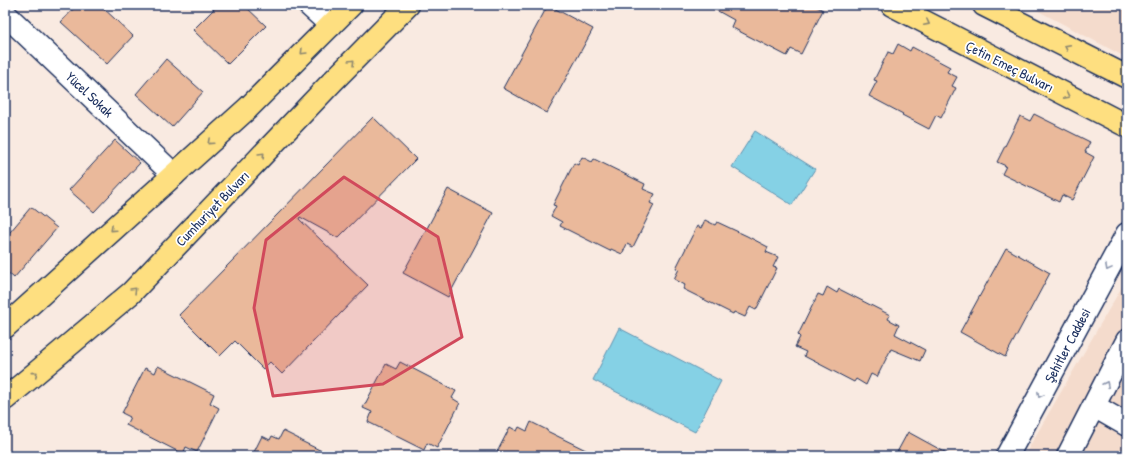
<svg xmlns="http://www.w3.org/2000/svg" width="1132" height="461" viewBox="0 0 1132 461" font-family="'Patrick Hand',sans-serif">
<rect width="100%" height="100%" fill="#f9eae1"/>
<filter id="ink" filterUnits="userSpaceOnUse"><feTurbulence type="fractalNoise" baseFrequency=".025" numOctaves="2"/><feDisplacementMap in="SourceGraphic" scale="8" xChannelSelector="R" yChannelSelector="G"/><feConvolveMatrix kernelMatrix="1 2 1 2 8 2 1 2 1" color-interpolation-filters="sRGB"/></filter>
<g filter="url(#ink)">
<path fill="#f4dbcc" d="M1027 5H1127V58Z
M1127 278V456H1024Z"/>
<path fill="#85d1e5" stroke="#5b90af" d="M755 131 815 169 792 205 732 167Z
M619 328 721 381 695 432 593 380Z"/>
<path fill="#eab99b" stroke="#1b2f5e" d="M77 5H100L133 36 107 64 61 22Z
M218 5H244L266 26 228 64 193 30Z
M548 5 593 29 547 113 503 88Z
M707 5H813L823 10 801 54 791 49 787 56 731 27 734 20Z
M898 44 910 51 912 47 950 67 947 72 957 77 952 86 956 88 941 118 936 115 929 129 902 115 903 114 869 96 877 81 874 80 888 52 893 54Z
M166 59 203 92 172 127 136 94Z
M1034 114 1090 142 1085 152 1094 157 1072 200 1062 195 1059 202 1002 174 1006 166 997 162 1020 116 1030 121Z
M373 117 416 159 338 238 300 217 299 219 368 285 282 374 270 362 263 369 235 341 220 356 179 315Z
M115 140 140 163 94 212 69 190Z
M582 157 592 162 594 159 645 184 643 189 655 194 650 203 654 205 633 247 627 244 622 254 611 249 610 251 560 226 562 222 551 216 556 206 553 205 574 163 578 165Z
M448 189 493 213 448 297 403 273Z
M31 207 57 228 14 278 5 270V238Z
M705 220 715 225 717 222 747 236 768 247 766 252 778 257 773 267 777 268 756 310 750 307 745 317 734 312 733 314 683 289 685 285 674 279 679 269 676 268 697 226 701 228Z
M1006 248 1050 273 1005 357 960 332Z
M827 287 837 293 839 289 890 315 888 319 899 325 895 334 925 350 920 361 891 349 877 377 871 374 866 385 856 379 854 382 804 356 806 352 795 347 800 337 798 335 818 294 823 296Z
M400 362 456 391 452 398 460 403 437 448 427 443 424 450 368 422 372 412 363 408 386 364 396 369Z
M158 366 214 394 210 403 219 408 197 452 186 447 183 454 126 425 130 417 122 413 145 368 155 373Z
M531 422 547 430V431L598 456H495L510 427 517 431 519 427 527 431Z
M283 431 299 439V440L332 456H252L262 436 270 440 272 436 279 439Z
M908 432 952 456H895Z"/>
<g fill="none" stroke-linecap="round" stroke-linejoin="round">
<g stroke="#1b2f5e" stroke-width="25">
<path id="minor" d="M309 5 331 25
M5 14 174 175
M1094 406 1127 425
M1007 456 1127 234
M1068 456 1127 341"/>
</g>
<g stroke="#1b2f5e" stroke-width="25">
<path id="major" d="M892 5 1127 126
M984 5 1127 77
M5 327 248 108 351 5
M5 399 131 293 333 81 408 5"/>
</g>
<use href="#minor" stroke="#fff" stroke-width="22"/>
<use href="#major" stroke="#fedf80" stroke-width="22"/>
</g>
<defs><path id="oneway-chevron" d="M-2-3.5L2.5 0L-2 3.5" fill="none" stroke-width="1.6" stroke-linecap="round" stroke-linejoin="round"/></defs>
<g stroke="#8c876f">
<use href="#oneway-chevron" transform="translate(927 23) rotate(27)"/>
<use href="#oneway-chevron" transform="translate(1067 47) rotate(-153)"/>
<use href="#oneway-chevron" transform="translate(303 52) rotate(135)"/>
<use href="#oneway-chevron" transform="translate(352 62) rotate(-45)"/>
<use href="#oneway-chevron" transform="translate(1067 96) rotate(27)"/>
<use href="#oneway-chevron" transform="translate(210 142) rotate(138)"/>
<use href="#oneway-chevron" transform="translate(262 155) rotate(-46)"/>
<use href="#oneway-chevron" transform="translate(113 229) rotate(138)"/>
<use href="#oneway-chevron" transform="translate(134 290) rotate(-45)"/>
<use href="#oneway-chevron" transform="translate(35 374) rotate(-40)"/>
</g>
<g stroke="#8d97ae">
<use href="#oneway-chevron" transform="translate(1108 268) rotate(118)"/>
<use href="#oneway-chevron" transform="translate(1106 384) rotate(-63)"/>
<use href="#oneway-chevron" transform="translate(1040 395) rotate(118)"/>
</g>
</g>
<path fill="#d1495b" fill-opacity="0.2" stroke="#d1495b" stroke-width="3" stroke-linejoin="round" d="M344 177 438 237 462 337 383 384 273 396 254 308 266 240Z"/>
<g text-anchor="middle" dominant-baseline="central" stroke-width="3.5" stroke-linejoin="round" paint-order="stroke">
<g font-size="14" fill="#1b2f5e" stroke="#fff">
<text transform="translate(1010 66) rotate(27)">Çetin Emeç Bulvarı</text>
<text transform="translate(90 94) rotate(43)">Yücel Sokak</text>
<text transform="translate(212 208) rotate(-46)">Cumhuriyet Bulvarı</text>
<text transform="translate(1067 345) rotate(-62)">Şehitler Caddesi</text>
</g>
</g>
<rect width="1132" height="461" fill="none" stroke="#fff" stroke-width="20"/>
<rect x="10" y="10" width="1112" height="441" fill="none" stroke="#1b2f5e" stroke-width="1.5" filter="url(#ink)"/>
</svg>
